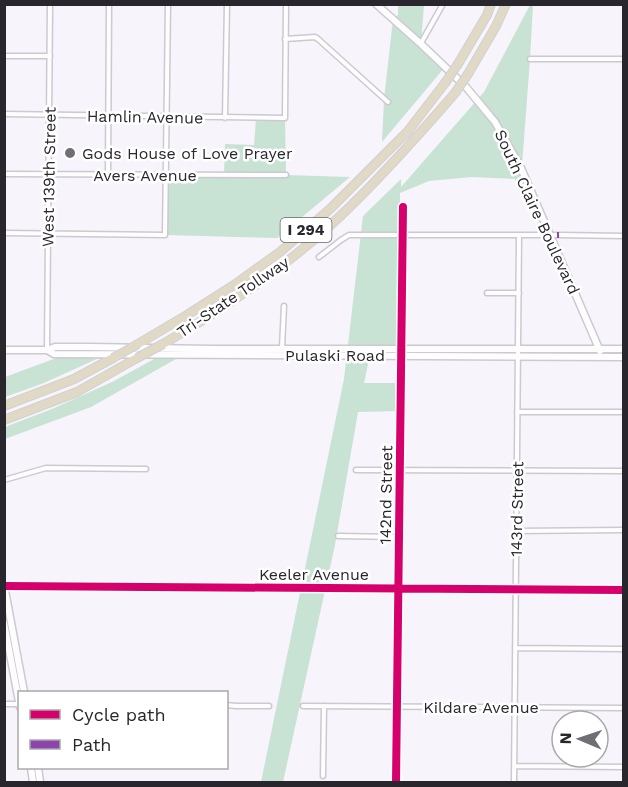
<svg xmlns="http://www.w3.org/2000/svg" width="628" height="787" viewBox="0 0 628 787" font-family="'Work Sans',sans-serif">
<rect width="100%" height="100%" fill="#f7f4fb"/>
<path fill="#c8e3d3" d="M398 5H424L421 44 445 67 382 142 384 99 393 19 398 15Z
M530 5H533L530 59 520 193 515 179 472 177 429 181 400 193 398 345H372L364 383H398V411L358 412 335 545 283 782H261L344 379 363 216 401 179V187L484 92Z
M256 118H285L286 175 350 177 277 238 165 235 166 175H224L225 144 254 145Z
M59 357 99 358 44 383 5 397V377Z
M156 358 176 359 91 407 5 439V427L52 409 112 382Z"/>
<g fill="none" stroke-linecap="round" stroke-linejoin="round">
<g stroke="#ccc9d0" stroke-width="7">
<path id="street" d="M285 39 315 37 318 39 388 102
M421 43 443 4
M4 56H50
M530 59H624
M4 114 285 118 286 4
M225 118 227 4
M4 174 286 175
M108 174 109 4
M4 233 165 235 168 4
M559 235 624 236
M319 257 341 240 349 235H557
M487 293H519
M282 348 284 306
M47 350 50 4
M517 412H624
M356 470 624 471
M4 480 46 468 146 469
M516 531 624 530
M338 536 399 537
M4 586 624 590
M515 648 624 649
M4 704H19
M226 705 236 706H269
M303 706 624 708
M514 766 624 767
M323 776 324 706
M396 782 403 207
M514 782 519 236"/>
</g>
<g stroke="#ccc9d0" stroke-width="9">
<path id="secondary" d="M376 4 421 44 466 87 495 122 521 168 600 351
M4 350H47L55 347H90L212 349H624
M47 350 54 354 624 357
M4 585 24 692
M4 623 20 707
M31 768 33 782
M38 768 40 782"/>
</g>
<g stroke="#d1d0d4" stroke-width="10">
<path id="highway" d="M458 64 487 15 491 4
M468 74 496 26 506 4
M138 344 187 315 234 285 280 252 330 209 408 131 445 83
M163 344C224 309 283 269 335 221 378 181 417 137 455 93
M4 406 74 379 113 358
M4 420 77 392 137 358"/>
</g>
<use href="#street" stroke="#fefdfe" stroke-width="4"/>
<use href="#secondary" stroke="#fefdfe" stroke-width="6"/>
<use href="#highway" stroke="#e0d9c5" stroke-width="8"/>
<g stroke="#d1d0d4" stroke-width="10" stroke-linecap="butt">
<path id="highway-bridge" d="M445 83 458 64
M455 93 468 74
M113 358 138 344
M137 358 163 344"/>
</g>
<use href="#highway-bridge" stroke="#e0d9c5" stroke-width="8"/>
<path stroke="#8e44ad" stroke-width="6" stroke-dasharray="12 6" stroke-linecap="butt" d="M557 235H559"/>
<g stroke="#fff" stroke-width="11">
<path id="cycleway" d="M4 586 624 590
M396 782 403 207"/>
</g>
<use href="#cycleway" stroke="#d6006c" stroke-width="8"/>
</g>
<circle fill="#726e76" stroke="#fff" stroke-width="2" cx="70" cy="153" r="6"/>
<g text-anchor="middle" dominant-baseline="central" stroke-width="5" stroke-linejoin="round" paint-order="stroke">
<rect fill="#fff" stroke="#6a676d" stroke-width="1.5" x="280.5" y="218" width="51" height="24" rx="4.5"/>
<g font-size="15" font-weight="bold" fill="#2a262e">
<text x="306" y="230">I 294</text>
</g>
<g font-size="16" fill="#2a262e" stroke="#fff">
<text transform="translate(145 117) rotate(1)">Hamlin Avenue</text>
<text x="145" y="175">Avers Avenue</text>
<text transform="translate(49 177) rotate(-89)">West 139th Street</text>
<text transform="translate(537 212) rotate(65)">South Claire Boulevard</text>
<text transform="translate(233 297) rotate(-34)">Tri-State Tollway</text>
<text x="335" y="355">Pulaski Road</text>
<text transform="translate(386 495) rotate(-89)">142nd Street</text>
<text transform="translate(517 509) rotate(-89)">143rd Street</text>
<text x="314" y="574">Keeler Avenue</text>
<text x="481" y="707">Kildare Avenue</text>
</g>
<g font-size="16" fill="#2a262e" stroke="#fff" text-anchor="start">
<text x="82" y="153">Gods House of Love Prayer</text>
</g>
</g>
<rect width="628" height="787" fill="none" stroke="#2a262e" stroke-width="12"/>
<rect x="18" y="691" width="210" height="78" fill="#ffffff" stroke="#aaa8ab" stroke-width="1.5"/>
<rect x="30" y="710" width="30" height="9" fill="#d6006c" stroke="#aaa8ab" stroke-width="1.5"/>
<text x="72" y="721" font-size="18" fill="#2a262e">Cycle path</text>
<rect x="30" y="740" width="30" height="9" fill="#8e44ad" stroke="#aaa8ab" stroke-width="1.5"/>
<text x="72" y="751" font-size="18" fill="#2a262e">Path</text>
<g transform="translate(580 739) rotate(272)"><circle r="28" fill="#ffffff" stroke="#aaa8ab" stroke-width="1.5"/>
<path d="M0-4.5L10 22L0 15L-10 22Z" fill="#726e76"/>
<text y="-9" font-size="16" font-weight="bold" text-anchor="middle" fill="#2a262e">N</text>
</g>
</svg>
